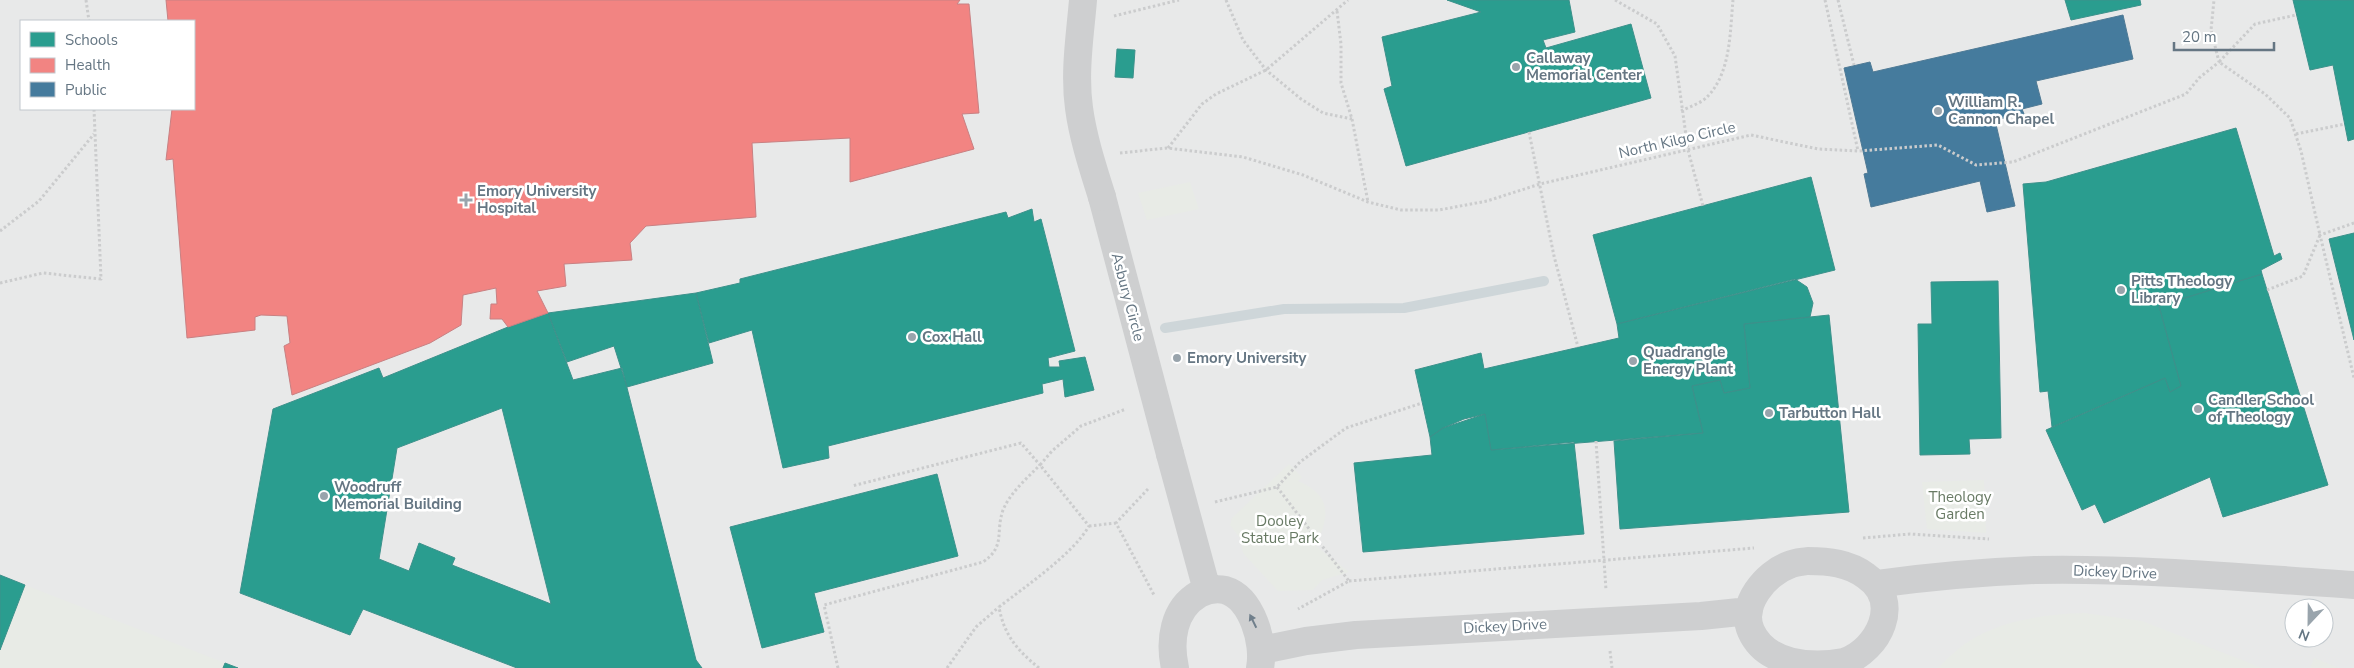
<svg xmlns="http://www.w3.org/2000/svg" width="2354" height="668" viewBox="0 0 2354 668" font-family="'Nunito Sans',sans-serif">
<rect width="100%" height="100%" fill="#f9f9f9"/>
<path fill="#e8e9e9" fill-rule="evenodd" d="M0 0H2354V668H0ZM21 21H194V109H21ZM2294 608H2324V638H2294Z"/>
<path fill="#e8ebe6" d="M1190 182 1199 209 1147 220 1138 193Z
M1289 464 1302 477 1298 481C1333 496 1329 516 1316 546L1349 572 1322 580 1313 590 1278 591 1243 553 1240 538 1230 525 1232 518Z
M1984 480 1986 533 1927 529 1922 482Z
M25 585 225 663 223 668H0V650Z
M2084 613 2142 621 2262 668H1938C1948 658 1959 647 1971 640 2003 620 2047 614 2084 613Z
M2314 658 2339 668H2310Z"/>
<path fill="#2a9d8f" stroke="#3c918b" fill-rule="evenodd" d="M1447 0H1569L1575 32 1543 40 1546 48 1631 24 1651 98 1406 166 1384 89 1392 86 1382 37 1481 12Z
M2065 0H2140L2141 5 2071 20Z
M2293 0H2354V139L2348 141 2333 65 2310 70Z
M1117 49 1135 50 1133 78 1115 77Z
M2236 128 2274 256 2280 253 2282 259 2261 270 2262 274 2159 306 2181 386 2170 392 2165 378 2052 427 2048 391 2040 392 2023 184 2046 182Z
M1811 177 1835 270 1617 324 1593 235Z
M1032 209 1034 222 1041 219 1075 351 1048 358 1049 367H1060L1059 361 1085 357 1094 390 1065 397 1063 379 1042 384 1043 393 828 446 829 458 783 468 752 330 709 343 696 293 740 283V279L1006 212 1008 218Z
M2354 233V340L2329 239Z
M2262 274 2328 485 2223 517 2210 477 2104 523 2095 504 2082 510 2046 430 2165 378 2170 392 2181 386 2159 306Z
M1795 279 1807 287 1813 303 1810 317 1744 324 1750 388 1724 393 1720 380 1692 386 1703 433 1491 450 1485 414 1443 428 1430 437 1415 370 1481 353 1484 369 1619 338 1617 324Z
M1998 281 2001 438 1969 439 1970 454 1920 455 1918 324H1932L1931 282Z
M696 293 713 363 627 387 614 346 567 362 548 313Z
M548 313 573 380 622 368 696 660 702 668H517L363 609 350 635 240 593 273 409 379 368 383 378 508 327ZM502 408 551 604 452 565 455 558 419 543 409 571 379 559 397 448Z
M1829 315 1849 512 1620 529 1614 441 1703 433 1692 386 1720 380 1724 393 1750 388 1744 324Z
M1485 414 1491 450 1574 442 1584 534 1363 552 1354 463 1432 455 1430 437 1443 428 1464 419Z
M937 474 958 556 814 593 824 632 762 648 730 527Z
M0 575 25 585 0 650Z
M225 663 238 668H223Z"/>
<path fill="#f28482" stroke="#c88082" d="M166 0H960L957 4H969L979 113 962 114 974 149 850 182V138L752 143 756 217 646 226 630 243 632 260 564 264 566 286 537 291 548 313 508 327 502 319H490L491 304H497L496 288 463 295 461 325 430 343 292 395 284 346 290 343 287 316 261 315 255 317V330L187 338 173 159 166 160 172 109H194V21H168Z"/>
<path fill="#457b9d" stroke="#4f7a95" d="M2123 15 2133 59 2036 81 2042 104 2022 109 2024 114 1995 120 2015 206 1987 212 1980 181 1871 207 1864 174 1868 173 1844 68 1870 62 1873 72Z"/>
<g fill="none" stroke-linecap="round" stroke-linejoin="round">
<path stroke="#ced6d9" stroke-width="10" d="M1165 328 1284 309 1404 308 1544 281"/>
<path stroke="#cbcccd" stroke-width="3" stroke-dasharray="2.5 2.5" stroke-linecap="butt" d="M86 0 89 21
M1226 0 1243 40 1266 70 1301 99 1323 113 1352 119
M1615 0 1657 24 1675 56 1688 150 1703 206
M1825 0 1858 151
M1838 0 1854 65
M1337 11 1341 44V83L1352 119 1368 202
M1114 16 1179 0
M1681 111C1689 107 1702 103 1708 96 1731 72 1730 31 1733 0
M1529 132 1554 256 1578 347
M2296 134 2345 124
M1168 148 1202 104 1216 94 1266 70 1348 0
M1120 153 1167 148 1243 157 1303 175 1368 202 1401 210H1439L1487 201 1540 184 1751 135 1818 149 1858 151 1938 145 1976 165 2013 162 2186 94 2199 78 2219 62 2211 30 2214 0
M2354 223 2320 235 2354 378
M0 231 39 201 94 134
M0 283 43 273 101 279 94 109
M2267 290 2303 276 2320 235 2301 151 2290 118 2265 94 2219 62 2255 24 2296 15
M1596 441 1606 590
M1277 487 1349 581 1298 609
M1148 489 1116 523 1154 595
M1215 502 1277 487 1300 462 1346 428 1422 403
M1089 526 1116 523
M1863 538 1910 534 1989 539
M1349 581 1754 548
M1610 651 1612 668
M838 668 824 605 983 562C1006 546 995 533 1003 510 1010 493 1027 478 1040 465L1021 443 852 486
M947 668 976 627 999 607
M1039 668C1017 650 1004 635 999 607 1026 586 1073 554 1089 526L1040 465 1052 451 1081 426 1126 409"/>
<path stroke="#cecfd0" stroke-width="28" d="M1102 197 1170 454"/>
<path stroke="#cecfd0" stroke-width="28" d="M1083 0C1080 36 1074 72 1079 108 1083 138 1093 168 1102 197
M1170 454 1207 590
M1808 561C1828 561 1849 563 1866 576 1903 601 1879 650 1844 662 1812 668 1766 665 1751 631 1739 605 1766 573 1789 565 1795 562 1802 562 1808 561Z
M1876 584C1928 577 1982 572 2035 570 2141 568 2248 578 2354 585
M1262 650 1306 641 1356 635 1701 616 1749 611
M1175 668C1169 641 1173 609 1199 594 1207 590 1216 588 1225 590 1252 598 1265 643 1260 668"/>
</g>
<defs><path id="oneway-solid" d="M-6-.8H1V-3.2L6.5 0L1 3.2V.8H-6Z" transform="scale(1.25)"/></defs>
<use fill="#707f8b" href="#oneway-solid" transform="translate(1253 621) rotate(-116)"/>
<g fill="#99a4ac" stroke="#fff" stroke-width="2">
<circle cx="1516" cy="67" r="5"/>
<circle cx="1938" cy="111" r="5"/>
<path d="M463.5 192.5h5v5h5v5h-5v5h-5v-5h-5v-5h5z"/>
<circle cx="2121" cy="290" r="5"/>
<circle cx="912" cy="337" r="5"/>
<circle cx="1177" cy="358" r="5"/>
<circle cx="1633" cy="361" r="5"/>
<circle cx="2198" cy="409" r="5"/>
<circle cx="1769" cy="413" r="5"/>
<circle cx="324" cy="496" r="5"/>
</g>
<g text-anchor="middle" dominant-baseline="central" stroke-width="5" stroke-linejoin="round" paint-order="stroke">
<g font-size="15" font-weight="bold" fill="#657683" stroke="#fff" text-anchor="start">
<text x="1526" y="58">Callaway<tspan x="1526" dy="17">Memorial Center</tspan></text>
<text x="1948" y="102">William R.<tspan x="1948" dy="17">Cannon Chapel</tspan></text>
<text x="477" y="191">Emory University<tspan x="477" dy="17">Hospital</tspan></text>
<text x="2131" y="281">Pitts Theology<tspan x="2131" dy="17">Library</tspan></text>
<text x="922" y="337">Cox Hall</text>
<text x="1643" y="352">Quadrangle<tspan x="1643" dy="17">Energy Plant</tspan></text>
<text x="1187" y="358">Emory University</text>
<text x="2208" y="400">Candler School<tspan x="2208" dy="17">of Theology</tspan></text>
<text x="1779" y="413">Tarbutton Hall</text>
<text x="334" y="487">Woodruff<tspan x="334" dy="17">Memorial Building</tspan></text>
</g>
<g font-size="15" fill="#657683" stroke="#fff">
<text transform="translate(1677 140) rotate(-13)">North Kilgo Circle</text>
<text transform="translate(1128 297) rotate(75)">Asbury Circle</text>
<text transform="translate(2115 572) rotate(2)">Dickey Drive</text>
<text transform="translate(1505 626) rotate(-3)">Dickey Drive</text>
</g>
<g font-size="15" fill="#687a64" stroke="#fff">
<text x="1960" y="497">Theology<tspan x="1960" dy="17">Garden</tspan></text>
<text x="1280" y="521">Dooley<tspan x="1280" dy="17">Statue Park</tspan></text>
</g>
</g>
<rect x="20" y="20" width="175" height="90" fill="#ffffff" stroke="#c1c8cd"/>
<rect x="30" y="32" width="25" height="15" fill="#2a9d8f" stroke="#c1c8cd"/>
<text x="65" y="45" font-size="15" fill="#657683">Schools</text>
<rect x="30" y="58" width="25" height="15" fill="#f28482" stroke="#c1c8cd"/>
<text x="65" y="70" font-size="15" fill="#657683">Health</text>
<rect x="30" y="82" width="25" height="15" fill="#457b9d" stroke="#c1c8cd"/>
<text x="65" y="95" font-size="15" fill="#657683">Public</text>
<g transform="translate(2309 623) rotate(202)"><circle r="24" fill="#ffffff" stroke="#c1c8cd"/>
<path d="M0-4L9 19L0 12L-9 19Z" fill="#99a4ac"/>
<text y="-8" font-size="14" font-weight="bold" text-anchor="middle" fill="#657683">N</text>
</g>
<path d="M2174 42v8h100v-8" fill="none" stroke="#657683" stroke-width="2.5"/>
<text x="2182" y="42" font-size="15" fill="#657683" stroke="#ffffff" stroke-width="4" paint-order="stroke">20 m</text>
</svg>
